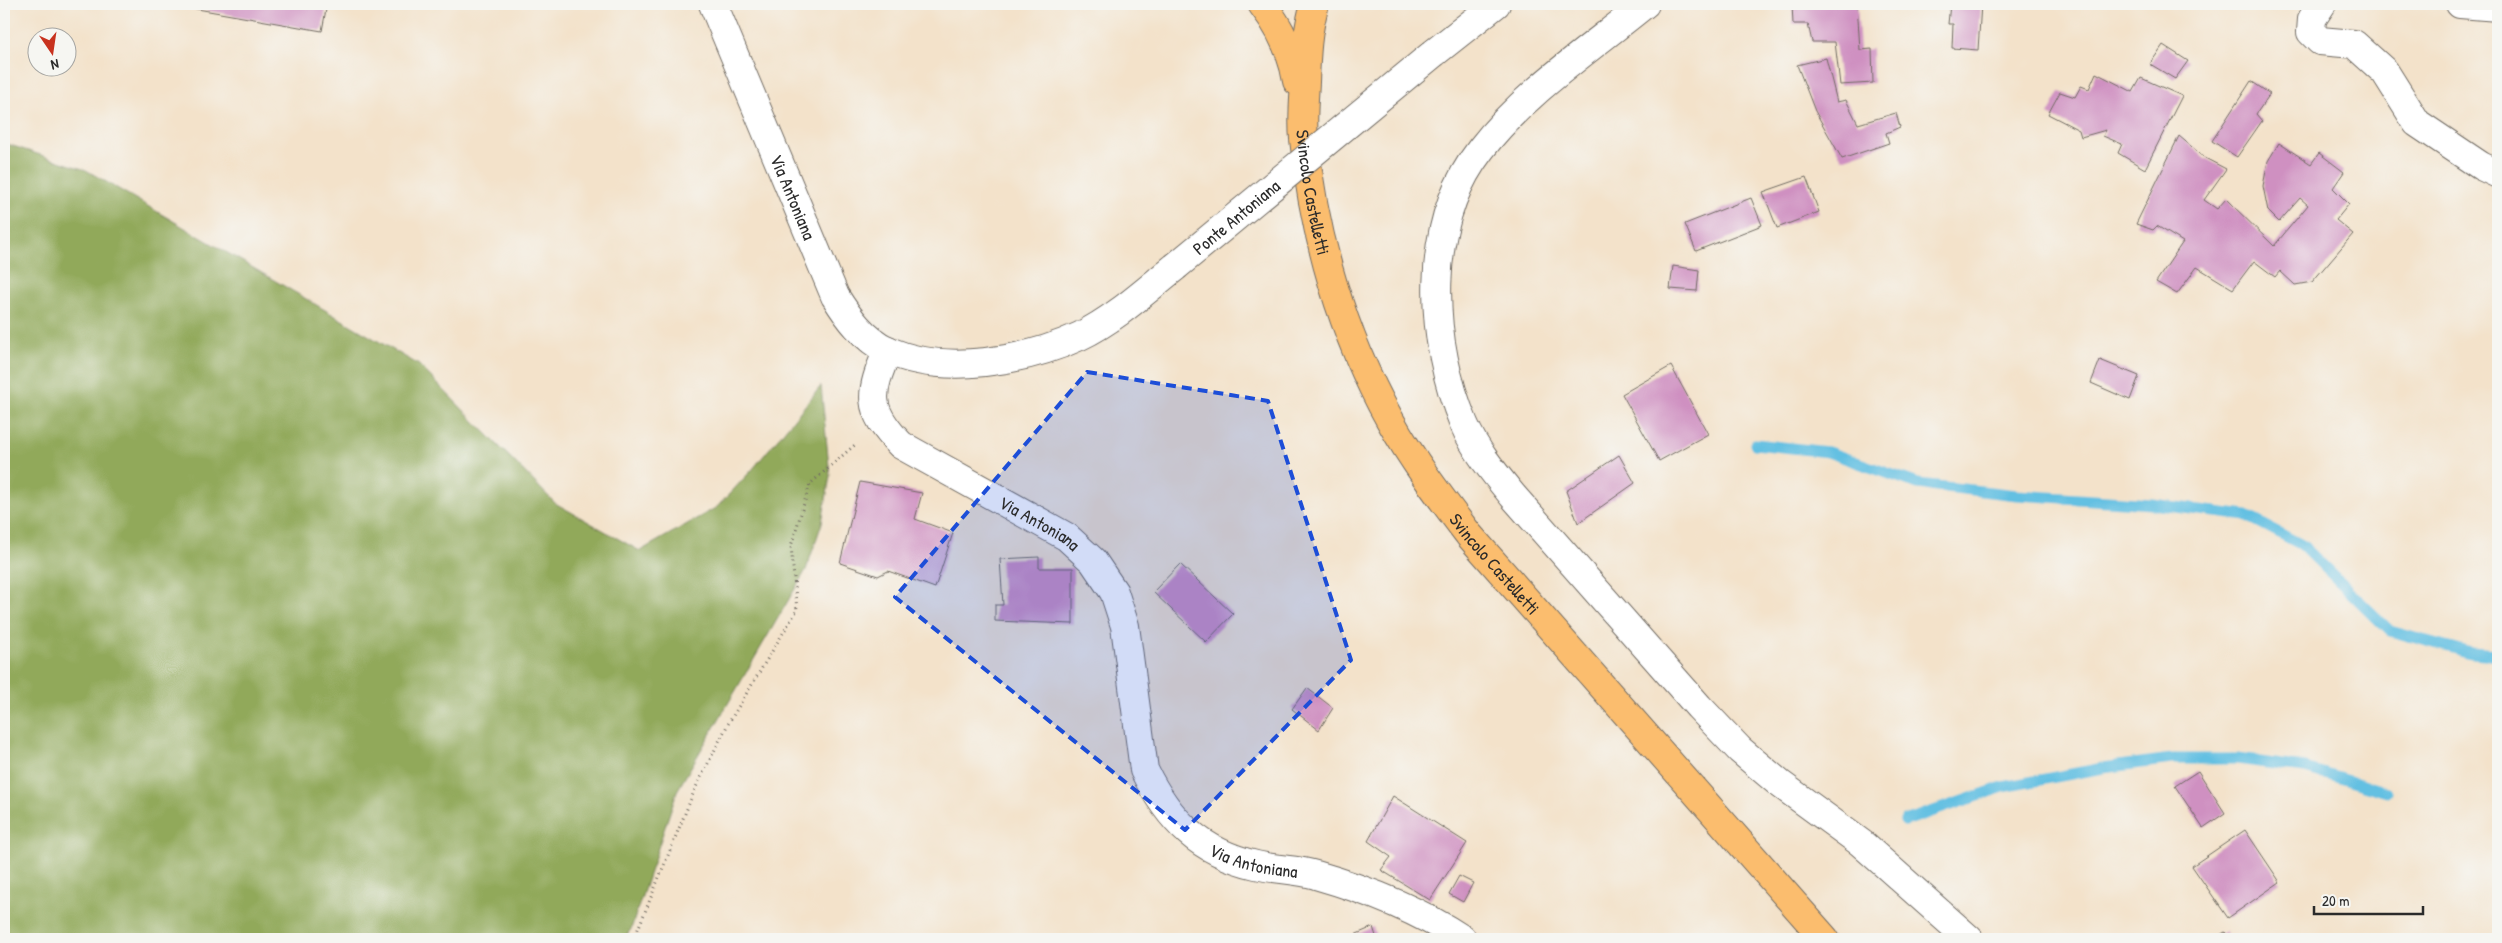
<svg xmlns="http://www.w3.org/2000/svg" width="2502" height="943" viewBox="0 0 2502 943" font-family="'Patrick Hand',sans-serif">
<rect width="100%" height="100%" fill="#f6f6f2"/>
<filter id="ink" filterUnits="userSpaceOnUse"><feTurbulence type="fractalNoise" baseFrequency=".02" numOctaves="2"/><feDisplacementMap in="SourceGraphic" scale="10" xChannelSelector="R" yChannelSelector="G"/><feConvolveMatrix kernelMatrix="1 2 1 2 8 2 1 2 1" color-interpolation-filters="sRGB"/></filter>
<filter id="wash" filterUnits="userSpaceOnUse"><feTurbulence type="fractalNoise" baseFrequency=".0096" numOctaves="4" result="noise"/><feDisplacementMap in="SourceGraphic" scale="20" xChannelSelector="R" yChannelSelector="G"/><feGaussianBlur stdDeviation="1.12" result="paint"/><feColorMatrix in="noise" values="0 0 0 0 0 0 0 0 0 0 0 0 0 0 0 0 0 1.4 0 .05"/><feComposite in="paint" operator="in"/></filter>
<g filter="url(#wash)">
<rect width="100%" height="100%" fill="#f3e2ca"/>
<path fill="#91a95a" stroke="#5e6a42" d="M4 143 86 170 419 365 555 503 640 551 717 507 752 470 821 386 830 476 822 523 806 570 677 791 631 929 624 939H4Z"/>
<g fill="none" stroke-linecap="round" stroke-linejoin="round">
<path stroke="#64c0e2" stroke-width="11" d="M1755 444 1828 452 1918 484 2017 495 2152 504 2247 516 2302 545 2390 631 2471 653 2498 655
M1905 821 2003 787 2103 768 2172 759H2237L2305 768 2387 792"/>
</g>
<g id="blocks">
<path fill="#cf90c1" d="M169 4H327L322 31Z
M1792 4H1857L1860 50 1872 49 1873 83 1840 85 1835 42H1812L1808 24H1793Z
M1950 4H1981L1978 50 1952 48 1953 24H1948Z
M2163 45 2188 61 2175 79 2150 64Z
M1826 58 1837 102 1846 100 1858 124 1896 113 1900 127 1886 133 1889 143 1842 159 1815 111 1797 65Z
M2096 73 2133 92 2141 78 2182 96 2145 169 2118 153 2122 144 2103 136 2106 130 2081 137 2079 130 2048 114 2060 92 2075 97 2081 86 2089 89Z
M2251 81 2270 94 2256 114 2262 121 2237 157 2212 141Z
M2179 136 2205 158 2226 169 2204 200 2217 209 2226 199 2274 246 2308 205 2300 198 2279 222 2268 211 2263 186 2268 161 2279 143 2311 164 2319 153 2344 172 2333 188 2349 204 2336 220 2353 234 2312 282 2295 285 2280 271 2275 277 2254 261 2233 289 2197 267 2177 294 2156 282 2183 242 2157 226 2153 230 2136 224Z
M1806 177 1819 212 1777 228 1763 192Z
M1751 198 1762 225 1696 251 1685 224Z
M1673 266 1699 270 1697 291 1670 289Z
M2100 360 2139 376 2130 400 2091 383Z
M1671 366 1708 434 1659 461 1622 394Z
M1619 455 1635 483 1578 523 1566 491Z
M860 482 922 493 915 519 953 533 935 588 888 571 878 576 840 563Z
M1039 557V568H1073V624L995 621V605H1003L1000 559Z
M1180 564 1233 614 1206 642 1153 592Z
M1307 688 1333 708 1319 730 1292 709Z
M2198 771 2225 813 2203 828 2175 786Z
M1393 796 1467 843 1430 900 1381 870 1391 857 1368 841Z
M2245 830 2280 882 2228 918 2192 866Z
M1459 876 1473 883 1463 902 1449 894Z
M1373 927 1377 939H1345Z
M2225 932 2229 939H2213Z"/>
</g>
</g>
<g filter="url(#ink)">
<use href="#blocks" fill-opacity="0" stroke="#716b63" stroke-width="1"/>
<g fill="none" stroke-linecap="round" stroke-linejoin="round">
<g stroke="#716b63" stroke-width="30">
<g id="minor">
<path id="s1" d="M713 4 835 296C848 317 864 339 887 350 943 376 1026 361 1080 336 1115 319 1145 291 1175 267"/>
<path d="M1645 4C1590 49 1524 93 1481 149 1422 225 1429 340 1464 424 1475 450 1495 474 1513 496L1699 707 1740 750 1779 783 1861 843 1969 939"/>
<path d="M2322 4 2312 19 2311 32 2320 41 2354 44 2385 72 2417 123 2481 166 2498 174"/>
<path d="M2460 4 2498 7"/>
<path d="M1434 53 1496 4"/>
<path id="s2" d="M888 350C869 394 866 409 901 445L1067 537 1093 561 1114 592 1125 626 1144 770C1169 821 1200 852 1256 865 1276 870 1297 869 1316 875 1368 890 1417 909 1462 939"/>
</g>
</g>
<g stroke="#716b63" stroke-width="30">
<g id="major">
<path d="M1262 4C1280 27 1292 51 1297 81"/>
<path id="s3" d="M1315 4C1307 30 1306 55 1305 82 1304 101 1302 120 1304 139 1314 236 1342 334 1390 420 1412 460 1441 498 1469 535L1825 939"/>
</g>
</g>
<path stroke="#716b63" stroke-width="3" stroke-dasharray="1 4" stroke-linecap="butt" d="M634 939 695 789 728 724 797 610 791 546 810 484 857 443"/>
<use href="#minor" stroke="#fff" stroke-width="28"/>
<use href="#major" stroke="#fbbd6e" stroke-width="28"/>
<g stroke="#716b63" stroke-width="30" stroke-linecap="butt">
<g id="minor-bridge">
<path id="s4" d="M1175 267 1434 53"/>
</g>
</g>
<use href="#minor-bridge" stroke="#fff" stroke-width="28"/>
</g>
</g>
<path fill="#1d4ed8" fill-opacity="0.2" stroke="#1d4ed8" stroke-width="4" stroke-dasharray="10 6" stroke-linejoin="round" d="M1087 372 1268 401 1351 660 1185 830 895 597Z"/>
<g text-anchor="middle" dominant-baseline="central" stroke-width="4" stroke-linejoin="round" paint-order="stroke">
<g font-size="18" fill="#2b2b2b" stroke="#f6f6f2">
<text stroke="none"><textPath href="#s3" startOffset="190">Svincolo Castelletti</textPath></text>
<text stroke="none"><textPath href="#s1" startOffset="209">Via Antoniana</textPath></text>
<text stroke="none"><textPath href="#s4" startOffset="79">Ponte Antoniana</textPath></text>
<text stroke="none"><textPath href="#s2" startOffset="265">Via Antoniana</textPath></text>
<text stroke="none"><textPath href="#s3" startOffset="610">Svincolo Castelletti</textPath></text>
<text stroke="none"><textPath href="#s2" startOffset="699">Via Antoniana</textPath></text>
</g>
</g>
<rect width="2502" height="943" fill="none" stroke="#f6f6f2" stroke-width="20"/>
<g transform="translate(52 52) rotate(167)"><circle r="24" fill="#f6f6f2" stroke="#a5a5a2"/>
<path d="M0-4L9 19L0 12L-9 19Z" fill="#c8321e"/>
<text y="-8" font-size="14" font-weight="bold" text-anchor="middle" fill="#2b2b2b">N</text>
</g>
<path d="M2314 906v8h109v-8" fill="none" stroke="#2b2b2b" stroke-width="2.5"/>
<text x="2322" y="906" font-size="15" fill="#2b2b2b" stroke="#f6f6f2" stroke-width="4" paint-order="stroke">20 m</text>
</svg>
